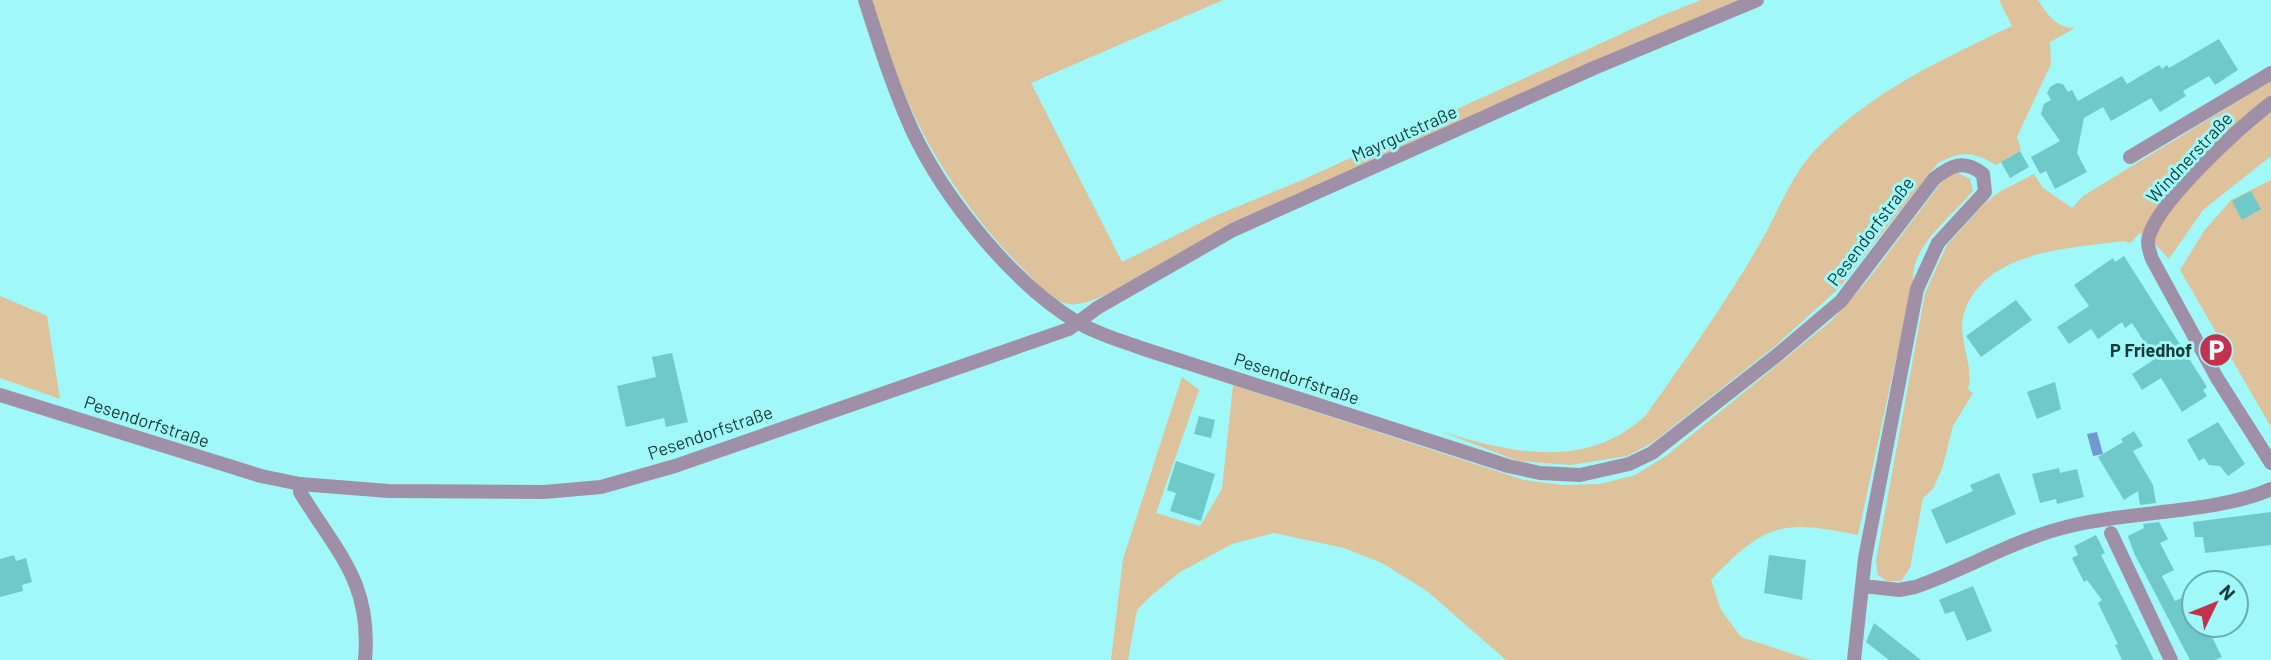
<svg xmlns="http://www.w3.org/2000/svg" width="2271" height="660" viewBox="0 0 2271 660" font-family="Barlow,sans-serif">
<rect width="100%" height="100%" fill="#a0f8f8"/>
<path fill="#dec29b" d="M871 0H1223L1031 83 1122 262 1212 217 1300 181 1658 17 1701 0H1743L1487 111C1453 123 1424 140 1391 154 1306 190 1227 226 1147 271 1128 282 1086 311 1065 303 1048 298 1036 281 1024 270 973 219 930 156 903 90 891 61 882 30 871 0Z
M1999 0H2038C2048 15 2056 28 2075 28L2050 42 2051 64 2017 137 2021 150 1996 165C1974 151 1961 151 1938 163L1839 288 1773 348 1652 443 1627 456 1571 465 1518 461 1440 431C1510 453 1587 471 1646 415 1685 360 1724 305 1758 247 1777 215 1789 178 1815 150 1870 92 1941 60 2012 26Z
M2271 81V156L2203 210 2169 259 2145 233 2139 234 2130 243 2124 241C2072 248 1987 250 1965 310 1955 337 1975 363 1968 389L1973 393 1953 426 1942 469 1933 489 1923 498 1910 568 1901 581H1886L1878 575 1876 561 1925 293 1947 245 1985 203 2001 191 2034 174 2043 188 2072 208 2083 196Z
M1958 173 1970 179 1973 191C1953 215 1911 246 1913 280L1858 535C1782 520 1766 522 1711 580L1721 610 1741 637 1811 660H1506L1427 591 1382 563 1344 548 1274 533 1232 544 1180 572 1152 595 1137 610 1128 660H1111L1123 559 1182 377 1199 390 1156 513 1200 526 1222 489 1233 385 1524 480 1563 485 1600 484 1635 475 1666 456 1831 321 1867 281 1940 184 1949 175Z
M2271 180V427L2180 270 2204 231 2231 200Z
M0 296 47 316 60 399 0 378Z"/>
<path fill="#7299cf" d="M2097 432 2103 454 2093 456 2087 434Z"/>
<path fill="#70c9c9" d="M2219 39 2238 70 2215 85 2209 76 2183 91 2186 96 2160 112 2151 98 2111 121 2103 107 2084 118 2077 153 2087 172 2055 189 2046 171 2040 174 2031 157 2060 141 2041 114 2044 104 2051 100 2047 93 2050 87 2057 83 2063 84 2068 92 2072 90 2078 101 2122 76 2127 84 2159 65 2162 69 2167 65 2169 68Z
M2020 151 2029 167 2010 178 2001 162Z
M2251 191 2261 209 2242 220 2232 201Z
M2124 256 2207 387 2203 390 2207 396 2182 412 2161 378 2142 390 2132 374 2155 359 2132 323 2125 328 2122 322 2098 339 2091 329 2069 344 2057 327 2089 306 2074 285 2113 258 2115 262Z
M2016 300 2032 320 1981 357 1966 336Z
M672 353 688 422 666 427 664 418 626 427 617 386 656 377 652 357Z
M2055 382 2061 409 2037 419 2027 392Z
M1199 416 1215 420 1211 438 1194 434Z
M2218 422 2245 464 2228 476 2220 466 2209 465 2204 458 2199 461 2187 440Z
M2134 431 2143 446 2133 451 2153 485 2156 503 2140 505 2138 491 2124 500 2098 457 2123 442 2121 439Z
M1176 461 1215 474 1201 521 1170 511 1176 493 1167 490Z
M2059 468 2060 473 2077 469 2084 497 2057 504 2056 499 2040 503 2032 474Z
M1999 473 2016 514 1946 544 1931 510 1973 491 1970 485Z
M2271 512V545L2205 553 2203 537H2195L2193 522Z
M2159 522 2168 539 2160 543 2174 570 2162 576 2175 601 2194 592V625H2206L2222 657 2215 660H2190L2134 553 2128 536 2144 528 2143 524Z
M2096 535 2105 553 2101 555 2154 660H2122L2115 645 2118 644 2098 603 2102 600 2087 580 2084 582 2072 558 2078 555 2074 546Z
M14 555 16 561 26 558 32 582 22 585 23 591 0 597V559Z
M1769 555 1806 560 1802 600 1764 593Z
M1973 586 1992 631 1967 641 1954 611 1945 614 1939 600Z
M1874 623 1921 660H1889L1866 642Z"/>
<g fill="none" stroke-linecap="round" stroke-linejoin="round">
<path stroke="#a090a7" stroke-width="14" d="M865 0C879 44 893 88 912 130 944 198 1012 283 1077 322 1097 334 1119 340 1141 348L1508 466 1540 473 1580 475 1629 464 1652 453 1776 356 1841 301 1934 179C1951 165 1964 159 1983 174L1985 192 1938 243 1917 289 1865 558 1854 660
M2271 103C2239 128 2164 196 2150 233 2146 242 2149 250 2152 259L2217 378 2271 463
M2130 157 2271 73
M0 395 261 476 300 484 389 491 544 492 601 487 675 466 1069 329 1097 308 1233 230 1594 68 1757 0
M300 484V492C337 553 372 582 365 660
M2111 533 2171 660
M1864 586 1899 590 1915 587C1967 569 2015 539 2070 526 2130 511 2218 513 2271 489"/>
</g>
<defs>
<g id="parking-disc" transform="scale(1.75)"><circle r="9.5" fill="#c3324c" stroke="#a0f8f8"/><path d="M-3.5-5.5H1a3.5 3.5 0 0 1 0 7H-1V5.5H-3.5ZM-1-3.4V-.6H.8a1.4 1.4 0 0 0 0-2.8Z" fill="#fff"/></g>
</defs>
<g fill-rule="evenodd">
<use href="#parking-disc" x="2216" y="350"/>
</g>
<g text-anchor="middle" dominant-baseline="central" stroke-width="6" stroke-linejoin="round" paint-order="stroke">
<g font-size="18" fill="#153b3b" stroke="#a0f8f8">
<text transform="translate(1404 133) rotate(-24)">Mayrgutstraße</text>
<text transform="translate(2189 157) rotate(-47)">Windnerstraße</text>
<text transform="translate(1870 231) rotate(-53)">Pesendorfstraße</text>
<text transform="translate(1297 378) rotate(18)">Pesendorfstraße</text>
<text transform="translate(147 421) rotate(18)">Pesendorfstraße</text>
<text transform="translate(710 432) rotate(-19)">Pesendorfstraße</text>
</g>
<g font-size="18" font-weight="bold" fill="#153b3b" stroke="#a0f8f8" text-anchor="end">
<text x="2192" y="350">P Friedhof</text>
</g>
</g>
<g transform="translate(2215 604) rotate(47)"><circle r="33" fill="#a0f8f8" stroke="#68acac" stroke-width="2"/>
<path d="M0-5L12 26L0 18L-12 26Z" fill="#c3324c"/>
<text y="-10" font-size="19" font-weight="bold" text-anchor="middle" fill="#153b3b">N</text>
</g>
</svg>
